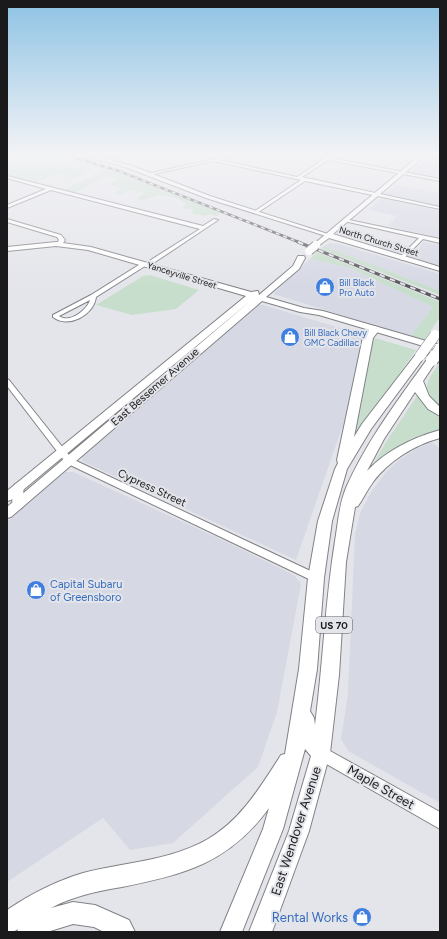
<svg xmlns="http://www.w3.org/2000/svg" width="447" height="939" viewBox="0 0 447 939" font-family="Figtree,sans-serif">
<rect width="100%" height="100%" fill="#e4e5ea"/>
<path fill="#d6d8e4" d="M372 155H416L407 162Z
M429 156 440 158V178L410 173Z
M396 185 435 193 440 188V206L384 194Z
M381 198 440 211V238L388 226 397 216 368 210Z
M389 241 408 246 400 254 381 248Z
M424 242 440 245V266L419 260 414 254Z
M330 243 339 244 440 274V291L324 246Z
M310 259 350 268 433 307 411 336 273 294Z
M259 305H263L360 334 364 339 351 402 296 560 82 461V457Z
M431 442 440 448V803L348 751 341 739 348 694 355 535 360 513 370 494 385 473 399 460 413 451Z
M65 472H73L216 537 294 575 301 584 277 712 258 767 173 843 130 850 103 818 7 882V522Z"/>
<path fill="#c8decc" d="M7 155H60L82 160 130 177 221 213 217 216 209 214 205 216 191 213 195 210 182 208 187 204 175 198 161 195 143 200 136 199 145 193 130 190 121 195 114 193 122 188 107 185 117 179 107 176 74 193 64 190 103 171 95 168 68 181 64 180 70 176 58 173 36 183 7 175Z
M324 246 440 291V295L321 249Z
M317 252 440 302V317L425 339 411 336 433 307 350 268 310 259Z
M150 275 199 290 176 309 132 315 96 305 143 276Z
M375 338 416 350 352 441 373 341Z
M440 362V406C419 389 427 381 440 362Z
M419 393 440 414V432L371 468 386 442Z"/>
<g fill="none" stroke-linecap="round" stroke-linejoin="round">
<g stroke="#818286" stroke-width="2">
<path id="minor" d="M121 155H127L107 162 104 161Z
M232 155H239L219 160 297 177 324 159 308 155C315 155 324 158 330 156L332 157 331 158 440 179V181L328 160 302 177 440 207V209L305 181 257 213 255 212V211L301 180 213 161 149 175 147 174Z
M7 176 203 226 214 219 218 220 149 266H145L96 297C94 315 68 329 53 317V315L91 295 142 263H146L200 229 51 190 7 208V205L46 189 7 178ZM90 300C87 310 69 324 59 316Z
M7 219 61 235 65 240 61 246H57L56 245 59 240 57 237 7 222Z
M344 219 440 239V243L423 239 402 260 399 258 419 238 344 221Z
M7 379 9 380 72 459 319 575 321 578 319 581 316 582 313 581 66 463 7 386Z"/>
</g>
<g stroke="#818286" stroke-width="2">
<path id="tertiary" d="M83 155H90L132 166 210 196 331 235 326 236 206 198 128 168Z
M19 483 23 484C24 488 23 504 22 508H14C11 501 12 491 15 484Z
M321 746 440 812V829L316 758 314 753 316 748Z"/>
</g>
<g stroke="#818286" stroke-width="2">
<path id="secondary" d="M420 155H426L333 234 440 267V271L329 238 318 246H314V244Z
M431 155H440V158L432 156Z
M56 242 91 247 251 292 258 291 259 295 293 266 298 256H304L305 258 299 269 266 297 304 308 323 311 440 345V351L319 315 300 312 262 301 11 517 7 518V507L254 298 11 500 7 501V491L246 296 88 250 56 246 7 251V247Z"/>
</g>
<g stroke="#818286" stroke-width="2">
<path id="trunk" d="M375 326 380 329 373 338 354 437 362 424 416 354H424L425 356 371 429 347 469 332 521 324 578 317 669 310 711 314 718 315 725C323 664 325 602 335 541 338 524 339 504 346 488 367 440 399 399 428 358L432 357 437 360 423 381 429 396 440 407V416L428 409 415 392 384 439 367 471C387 450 412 438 440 430V438C414 445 389 461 373 482 367 490 363 499 358 506L355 507 346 562 339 675 330 753 309 831 272 932H249L289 831 311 756 305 749 283 829 242 932H220L263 829 269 808C229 863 185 874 122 887 98 891 73 896 51 908L73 902 95 905 129 920 135 932H104L94 927 73 924 47 932H17L18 929 13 932H7V910C31 894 56 881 83 873 125 862 170 861 208 839 241 820 261 786 281 755L285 754 299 669 308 578 318 521 335 469 338 463 337 460 363 337 371 327Z"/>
</g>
<use href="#minor" fill="#fff" fill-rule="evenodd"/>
<use href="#tertiary" fill="#fff" fill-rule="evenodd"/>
<use href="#secondary" fill="#fff" fill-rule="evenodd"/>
<use href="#trunk" fill="#fff" fill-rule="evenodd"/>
<g stroke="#59595c" stroke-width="2.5">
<path id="rail-far1" d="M66 155 119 171 301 243"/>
</g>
<g stroke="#59595c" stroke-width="3">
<path id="rail" d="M298 242 440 299"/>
</g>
<use href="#rail-far1" stroke="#e4e5ea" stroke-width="1.5" stroke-dasharray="4" stroke-linecap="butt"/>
<use href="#rail" stroke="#e4e5ea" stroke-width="2" stroke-dasharray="5.5" stroke-linecap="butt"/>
<g stroke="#818286" stroke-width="10" stroke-linecap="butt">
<path id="secondary-bridge" d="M309 251 316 245"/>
</g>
<g stroke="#818286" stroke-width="11" stroke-linecap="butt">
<path id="trunk-bridge-far1" d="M420 356 435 335
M434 357 440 348"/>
</g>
<g stroke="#818286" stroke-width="14" stroke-linecap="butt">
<path id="trunk-bridge" d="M432 360 435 356"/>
</g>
<use href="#secondary-bridge" stroke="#fff" stroke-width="8"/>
<use href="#trunk-bridge-far1" stroke="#fff" stroke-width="10"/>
<use href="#trunk-bridge" stroke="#fff" stroke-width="12"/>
</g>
<linearGradient id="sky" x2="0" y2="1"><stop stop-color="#8ec3e4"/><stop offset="0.54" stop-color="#f3f3f6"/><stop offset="1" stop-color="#f3f3f6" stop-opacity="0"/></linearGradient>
<rect width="447" height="286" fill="url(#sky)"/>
<defs>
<g id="shop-disc" transform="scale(1)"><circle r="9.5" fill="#3f7fe0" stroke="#e4e5ea"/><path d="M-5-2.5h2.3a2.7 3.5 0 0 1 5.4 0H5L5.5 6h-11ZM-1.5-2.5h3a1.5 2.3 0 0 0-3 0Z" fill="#fff"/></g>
</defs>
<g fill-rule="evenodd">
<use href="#shop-disc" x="325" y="287"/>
<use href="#shop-disc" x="290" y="337"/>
<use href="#shop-disc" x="36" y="590"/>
<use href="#shop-disc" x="362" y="917"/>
</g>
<g text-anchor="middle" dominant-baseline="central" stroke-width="4" stroke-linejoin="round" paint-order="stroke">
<g font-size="9" fill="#1a1a1c" stroke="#e4e5ea">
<text transform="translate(379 241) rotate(17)">North Church Street</text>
<text transform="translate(182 275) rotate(17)">Yanceyville Street</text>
</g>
<g font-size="9" fill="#366cbe" stroke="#e4e5ea" text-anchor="start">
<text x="339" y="282">Bill Black<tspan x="339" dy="10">Pro Auto</tspan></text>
<text x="304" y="332">Bill Black Chevy<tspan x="304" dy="10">GMC Cadillac</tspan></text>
</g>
<rect fill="#e4e5ea" stroke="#57575a" stroke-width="1" x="316" y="617" width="36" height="16" rx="3"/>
<g font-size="10" font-weight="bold" fill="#1a1a1c">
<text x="334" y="625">US 70</text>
</g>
<g font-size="11" fill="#1a1a1c" stroke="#e4e5ea">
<text transform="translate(155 387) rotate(-41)">East Bessemer Avenue</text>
<text transform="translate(152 488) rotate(25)">Cypress Street</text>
</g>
<g font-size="11" fill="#366cbe" stroke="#e4e5ea" text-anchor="start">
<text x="50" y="584">Capital Subaru<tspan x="50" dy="13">of Greensboro</tspan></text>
</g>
<g font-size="13" fill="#1a1a1c" stroke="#e4e5ea">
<text transform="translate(381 787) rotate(30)">Maple Street</text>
<text transform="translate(296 831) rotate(-72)">East Wendover Avenue</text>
</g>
<g font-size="13" fill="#366cbe" stroke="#e4e5ea" text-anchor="end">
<text x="348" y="917">Rental Works</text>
</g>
</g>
<rect width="447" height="939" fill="none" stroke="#1a1a1c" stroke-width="16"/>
</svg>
